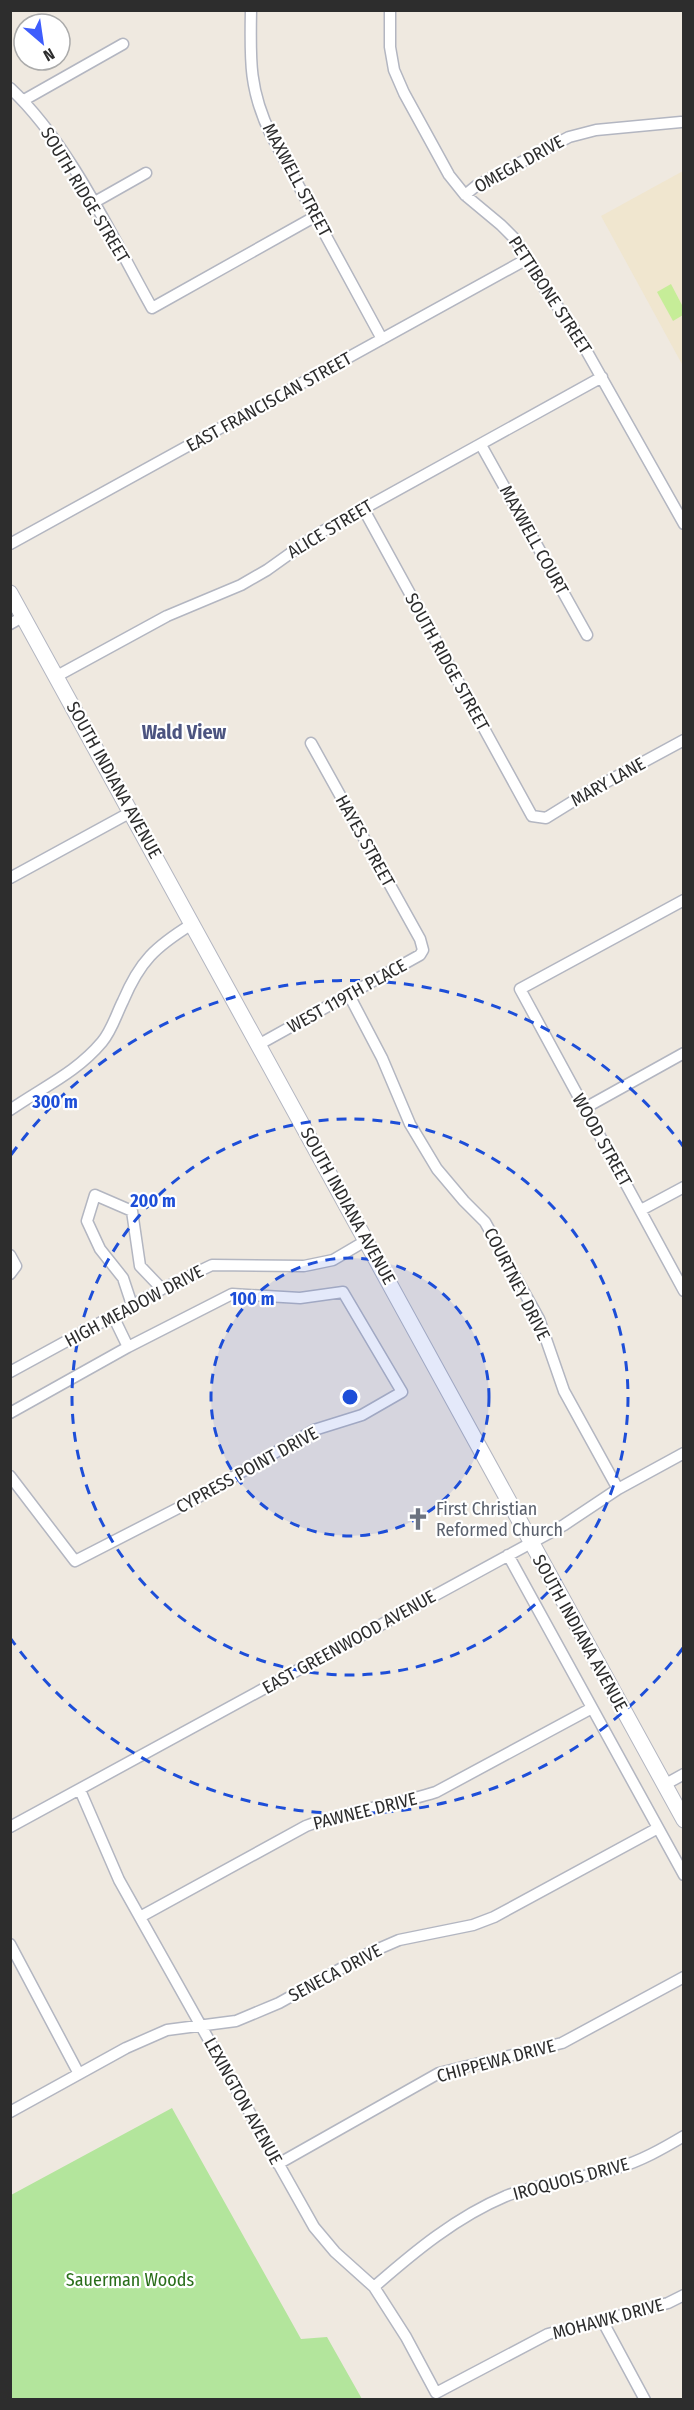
<svg xmlns="http://www.w3.org/2000/svg" width="694" height="2410" viewBox="0 0 694 2410" font-family="'Fira Sans Condensed',sans-serif">
<rect width="100%" height="100%" fill="#efe9e0"/>
<path fill="#f0e6cf" d="M683 171V366L601 216Z"/>
<path fill="#b3e59c" d="M172 2108 301 2339 327 2337 362 2399H11V2195Z"/>
<path fill="#c6ed98" d="M671 284 683 307V315L673 321 657 292Z"/>
<g fill="none" stroke-linecap="round" stroke-linejoin="round">
<g stroke="#b3b6c1" stroke-width="13">
<path id="minor" d="M251 10C250 60 249 90 271 135L382 339
M390 10V47L394 70 404 93 449 175 465 195 501 225 516 240 546 291 573 327 684 524
M10 88C70 144 112 237 152 308L316 216
M24 100 123 44
M465 195 476 186 569 137 596 130 681 122
M93 203 146 173
M481 445 587 635
M363 508 532 816 546 818 588 792 684 740
M10 544 527 259
M10 624 24 616
M57 676 167 616 241 585 267 570 316 535 602 377
M10 878 131 812
M684 900 520 989 684 1291
M349 995 382 1058 410 1124 437 1169 464 1201 485 1222 539 1319 564 1391 618 1489
M258 1045 420 955 423 950 420 939 311 743
M585 1108 684 1053
M10 1110C43 1087 76 1073 102 1042 112 1030 116 1015 123 1001 140 961 155 947 192 924
M641 1210 684 1187
M10 1255 16 1266 10 1274
M132 1305 123 1278 100 1249 87 1221 95 1195 132 1211 140 1266 162 1289
M113 1316 128 1347
M10 1372 162 1289 212 1265 304 1266 333 1260 367 1240
M10 1413 128 1347 232 1294 300 1298 343 1292 402 1392 362 1415 314 1430 190 1502 75 1561 10 1476
M508 1555 684 1875
M664 1785 684 1774
M80 1790 119 1880 314 2227 335 2252 374 2287 406 2337 436 2393 548 2334 668 2303 684 2295
M10 1827 564 1525 618 1489 684 1453
M140 1917 306 1826C348 1810 393 1806 436 1792L592 1708
M10 1944 79 2074
M10 2112 126 2048 167 2030 236 2021 279 2003 369 1953 399 1940 473 1925 494 1917 658 1828
M278 2164 439 2073 562 2043 684 1977
M374 2287C414 2252 456 2217 506 2196 542 2182 580 2179 617 2168 641 2161 662 2149 684 2136
M603 2322 645 2400"/>
</g>
<g stroke="#b3b6c1" stroke-width="17">
<path id="secondary" d="M10 593 684 1820"/>
</g>
<use href="#minor" stroke="#fff" stroke-width="10"/>
<use href="#secondary" stroke="#fff" stroke-width="15"/>
</g>
<circle cx="350" cy="1397" r="139" fill="#1d4ed8" fill-opacity=".12"/>
<g fill="none" stroke="#1d4ed8" stroke-width="3" stroke-dasharray="10 8">
<circle cx="350" cy="1397" r="139"/>
<circle cx="350" cy="1397" r="278"/>
<path d="M683 1648A417 417 0 0 1 11 1639M11 1155A417 417 0 0 1 683 1146"/>
</g>
<defs>
<g id="church-bare" transform="scale(1.8)"><path d="M-1.2-6h2.4v3.5h3.3v2.4h-3.3V6h-2.4V-.1h-3.3v-2.4h3.3Z" fill="#6b7280" stroke="#fff" stroke-width="2.5" paint-order="stroke"/></g>
</defs>
<g fill-rule="evenodd">
<use href="#church-bare" x="418" y="1519"/>
</g>
<g text-anchor="middle" dominant-baseline="central" stroke-width="4.5" stroke-linejoin="round" paint-order="stroke">
<g font-size="18" fill="#2d2d2d" stroke="#fff">
<text transform="translate(519 164) rotate(-29)">OMEGA DRIVE</text>
<text transform="translate(297 180) rotate(62)">MAXWELL STREET</text>
<text transform="translate(85 195) rotate(59)">SOUTH RIDGE STREET</text>
<text transform="translate(550 295) rotate(57)">PETTIBONE STREET</text>
<text transform="translate(269 402) rotate(-29)">EAST FRANCISCAN STREET</text>
<text transform="translate(330 529) rotate(-31)">ALICE STREET</text>
<text transform="translate(534 540) rotate(61)">MAXWELL COURT</text>
<text transform="translate(447 662) rotate(61)">SOUTH RIDGE STREET</text>
<text transform="translate(114 780) rotate(61)">SOUTH INDIANA AVENUE</text>
<text transform="translate(608 782) rotate(-29)">MARY LANE</text>
<text transform="translate(365 841) rotate(61)">HAYES STREET</text>
<text transform="translate(347 996) rotate(-29)">WEST 119TH PLACE</text>
<text transform="translate(602 1140) rotate(61)">WOOD STREET</text>
<text transform="translate(348 1206) rotate(61)">SOUTH INDIANA AVENUE</text>
<text transform="translate(517 1284) rotate(63)">COURTNEY DRIVE</text>
<text transform="translate(134 1306) rotate(-28)">HIGH MEADOW DRIVE</text>
<text transform="translate(247 1470) rotate(-29)">CYPRESS POINT DRIVE</text>
<text transform="translate(580 1633) rotate(61)">SOUTH INDIANA AVENUE</text>
<text transform="translate(349 1642) rotate(-29)">EAST GREENWOOD AVENUE</text>
<text transform="translate(365 1811) rotate(-14)">PAWNEE DRIVE</text>
<text transform="translate(335 1973) rotate(-28)">SENECA DRIVE</text>
<text transform="translate(496 2061) rotate(-15)">CHIPPEWA DRIVE</text>
<text transform="translate(243 2101) rotate(61)">LEXINGTON AVENUE</text>
<text transform="translate(571 2179) rotate(-15)">IROQUOIS DRIVE</text>
<text transform="translate(608 2319) rotate(-15)">MOHAWK DRIVE</text>
</g>
<g font-size="18" fill="#5b616d" stroke="#fff" text-anchor="start">
<text x="436" y="1509">First Christian<tspan x="436" dy="21">Reformed Church</tspan></text>
</g>
<g font-size="18" fill="#296e1a" stroke="#fff">
<text x="130" y="2280">Sauerman Woods</text>
</g>
<g font-size="20" font-weight="bold" fill="#4c5480" stroke="#fff">
<text x="184" y="732">Wald View</text>
</g>
</g>
<circle cx="350" cy="1397" r="9" fill="#1d4ed8" stroke="#fff" stroke-width="3"/>
<g font-size="18" text-anchor="middle" font-weight="bold" fill="#1d4ed8" stroke="#fff" stroke-width="4.5" stroke-linejoin="round" paint-order="stroke">
<text x="55" y="1108">300 m</text>
<text x="153" y="1207">200 m</text>
<text x="252" y="1305">100 m</text>
</g>
<rect width="694" height="2410" fill="none" stroke="#2d2d2d" stroke-width="24"/>
<g transform="translate(42 42) rotate(151)"><circle r="28" fill="#ffffff" stroke="#ababab" stroke-width="1.5"/>
<path d="M0-4.5L10 22L0 15L-10 22Z" fill="#3e5dfd"/>
<text y="-9" font-size="16" font-weight="bold" text-anchor="middle" fill="#2d2d2d">N</text>
</g>
</svg>
